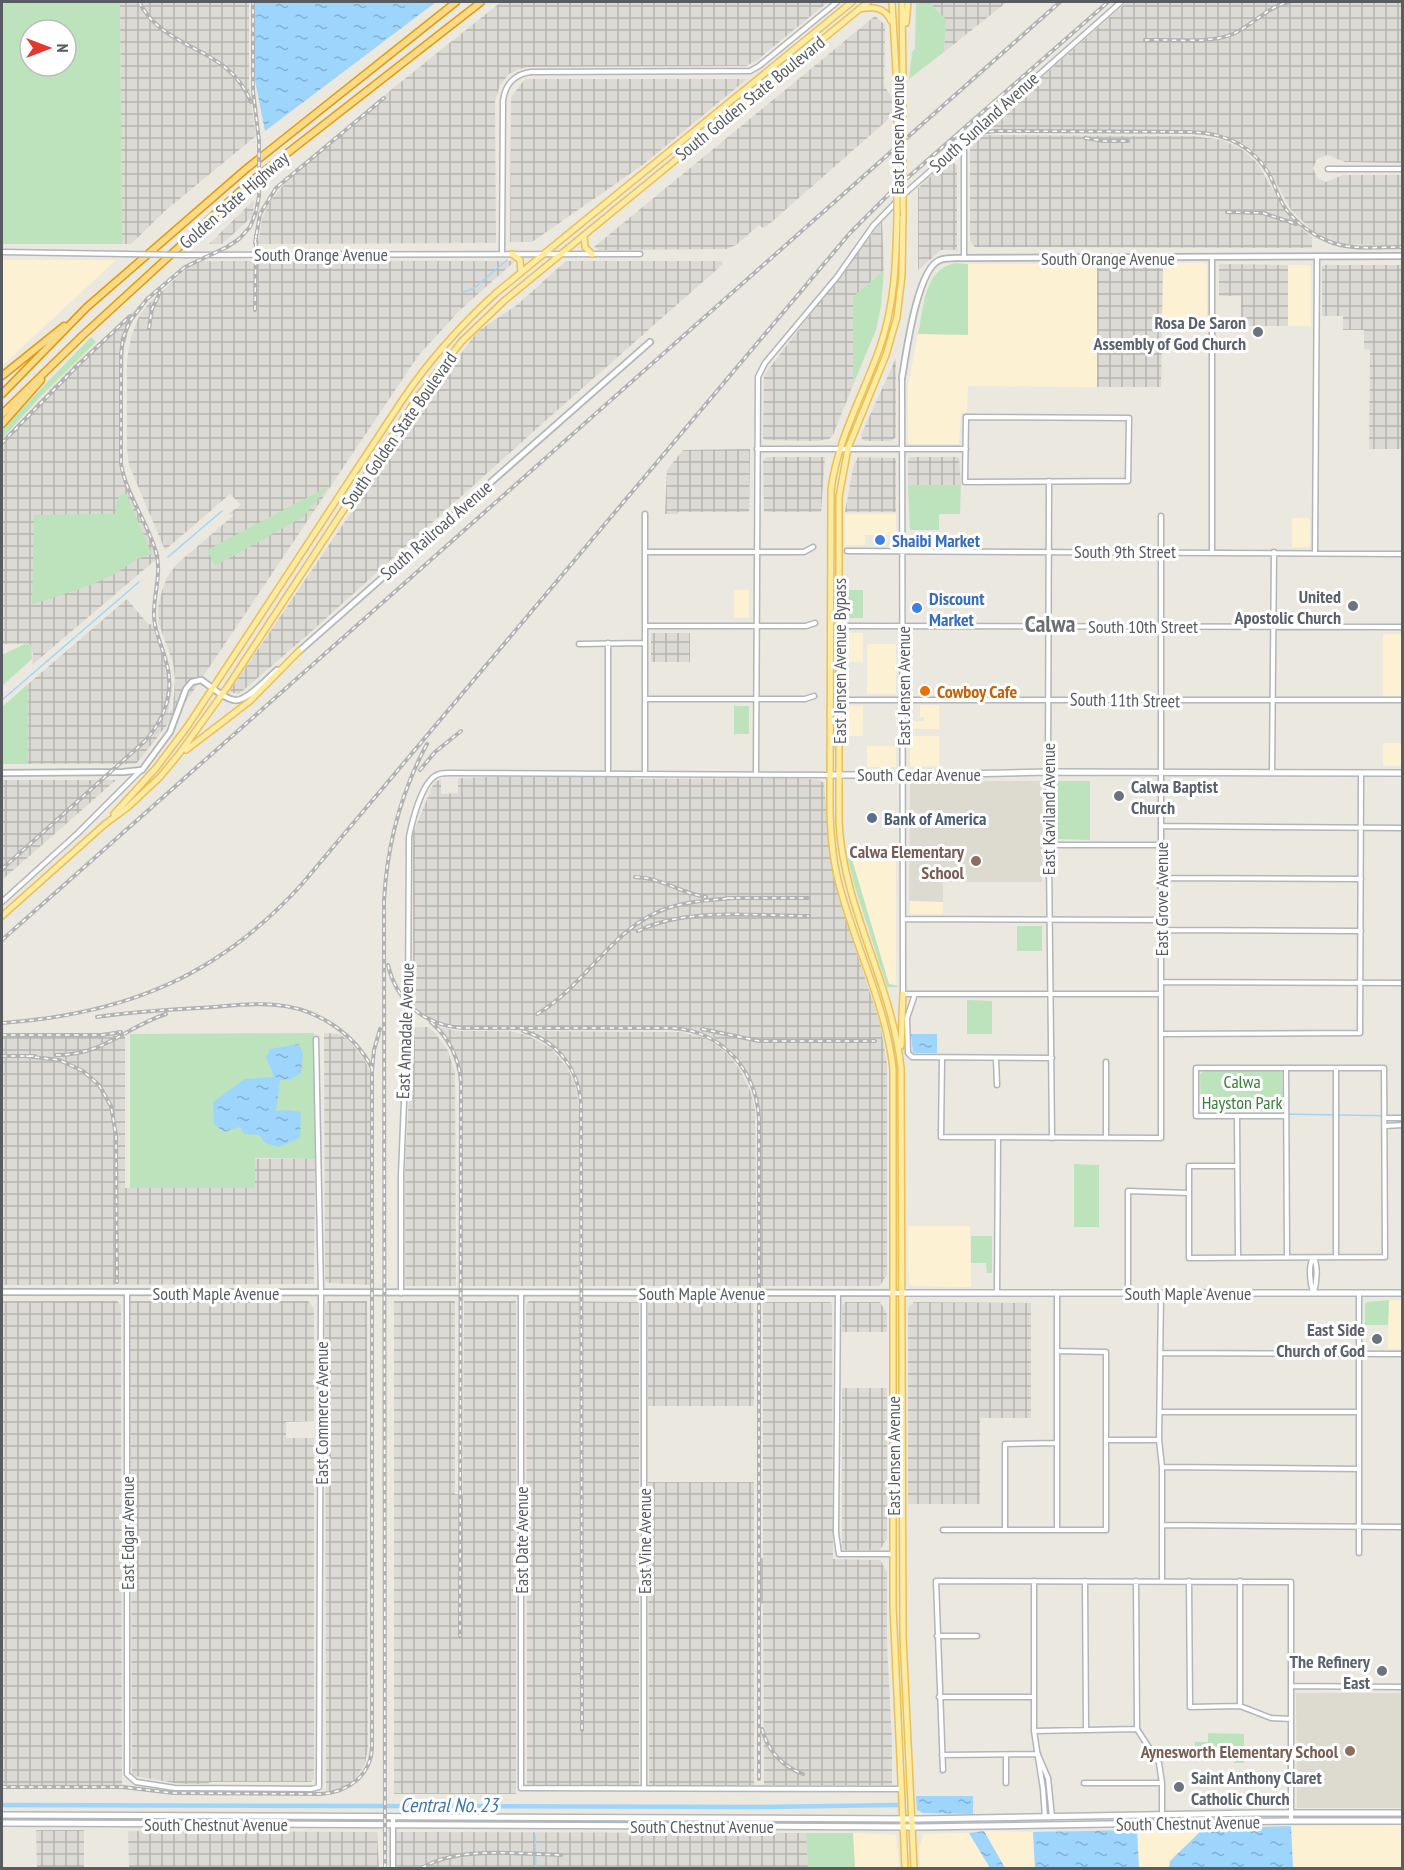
<svg xmlns="http://www.w3.org/2000/svg" width="1404" height="1870" viewBox="0 0 1404 1870" font-family="'PT Sans Narrow',sans-serif">
<defs>
<pattern id="industrial-grid" width="8" height="8" patternUnits="userSpaceOnUse" patternTransform="scale(1.5)"><rect width="8" height="8" fill="#dcdad4"/><path d="M0 4h8M4 0v8" fill="none" stroke="#b5b4af"/></pattern>
<pattern id="water-ripples" width="26" height="14" patternUnits="userSpaceOnUse" patternTransform="scale(1.5)"><rect width="26" height="14" fill="#9ed5fc"/><path d="M2 4q2-2 4 0t4 0M15 11q2-2 4 0t4 0" fill="none" stroke="#84b0cf"/></pattern>
</defs>
<rect width="100%" height="100%" fill="#ebe8df"/>
<path fill="#fcf2d3" d="M2 260H116L2 366Z
M1163 263H1205L1207 265V324L1162 325Z
M968 264H1097V387L968 386 967 412 961 413 959 444H910L908 442V386L918 334H968Z
M1288 265H1309L1311 267V326H1288Z
M845 514H896V535H865V545H845Z
M1292 518H1310V547H1292Z
M734 590H749V618H734Z
M845 633H863V662H845Z
M1383 634H1402V696H1383Z
M867 644H896V694H867Z
M920 705H939V729H910V722L924 721V717H920Z
M845 706H863V736H845Z
M910 736H939V766L910 767Z
M1383 743H1402V766H1383Z
M867 746H896V767H867Z
M849 852H896V985H889Z
M910 901H943V914H910Z
M908 1226H970L971 1287 912 1286 909 1283Z
M1389 1300H1402V1349H1388Z
M1402 1825V1868H1293L1291 1826Z
M1203 1829 1170 1861 1169 1868H1139L1137 1830Z
M984 1831 1033 1832 1035 1868H1005Z
M853 1833 896 1835 899 1868H855Z
M969 1833 990 1868H920L919 1848 924 1834Z"/>
<path fill="url(#industrial-grid)" d="M120 2H249V87L256 136 166 210 131 244H122Z
M501 2H828L756 61 746 66 530 67 519 69 509 74 500 85 495 101 496 243 258 244 262 218 271 200 287 181 382 97Z
M929 2H1007L944 52 946 20Z
M1127 2H1402V163L1345 162 1327 155 1317 159 1313 168 1317 178 1326 182 1343 175H1402V246L1346 244 1332 241 1313 231 1291 210 1268 168 1258 155 1244 144 1224 135 1192 130 981 131Z
M875 16 885 25 884 86 892 97V116L767 226 763 228 759 225 736 245 726 249 600 250 594 247Z
M525 79H747L644 164 532 242H510L511 97Z
M976 135 1192 136 1223 140 1243 150 1258 164 1287 214 1299 227 1312 237V248L975 247 970 241V141Z
M948 160 957 165V250H941L918 270V188Z
M254 200 253 216 222 244H209Z
M882 221 884 270 853 297V385L833 435 829 439 818 441 765 440 763 438 764 375Z
M195 261H515L460 310 418 356 190 696 136 764H28V684L127 599 148 624 156 625 167 658 172 687 168 714 173 708 175 680 173 663 159 624 158 608 162 591 167 577 177 564 234 515 228 514 241 505 230 494 165 550 129 465 127 449V360L131 337 139 316 149 303Z
M566 261H721L723 264 544 422 303 639 239 694 229 692 435 389 477 332 517 305Z
M1163 263 1161 387H1097V264Z
M1220 264 1288 265V326H1241V296H1219V266Z
M1324 265H1402V449H1369L1370 350 1364 349V330H1343V316H1322V267Z
M155 291 136 314 129 329 124 347 121 451 122 466 128 482 160 556 32 665 33 654 29 644H2V440L71 368Z
M896 358V437L891 441H865L862 439 861 435Z
M750 449 749 512H678L677 514H665L667 470 683 450Z
M767 457H825L821 512H764L763 460Z
M858 457 896 458V512H845L853 468Z
M910 457H959L961 485H908V459Z
M651 633H690V662H651Z
M552 775H630L634 779 795 778 819 780 824 783 831 863 838 896 880 1023 887 1065V1274L880 1286H761L759 1107 752 1085 741 1064 729 1049 713 1037 700 1031 680 1027 453 1026 433 1020 413 1006V833L432 787 435 782 441 779V794L458 793V778Z
M2 780H116L2 880Z
M413 1027H428L435 1033 448 1051 455 1073 456 1286H405V1167Z
M438 1027 459 1031H510L527 1035 552 1049 568 1069 576 1087 579 1107V1286H462V1077L455 1050Z
M529 1031 681 1032 708 1039 729 1055 740 1070 750 1090 755 1109 757 1286H583V1105L581 1090 575 1071 563 1054 547 1040Z
M125 1033V1188H254L255 1159H315L314 1284 2 1285V1034Z
M324 1033 339 1034 348 1040 364 1059 370 1071 371 1285 328 1283 325 1280Z
M2 1301H117L121 1305 122 1786H2Z
M130 1301H308L314 1308V1421L286 1422V1438H314V1779L311 1782H210L208 1784H180L135 1776 132 1774Z
M328 1301H367L368 1747 365 1764 356 1778 342 1789 326 1794 325 1305Z
M394 1301H455V1494H463L464 1301H516V1794H394Z
M529 1301 639 1302V1785H527L526 1304Z
M648 1302H753L754 1406H648Z
M763 1302H830L832 1304 833 1559 880 1560 887 1572V1644L892 1741V1783L891 1785H764L763 1604 759 1603 758 1559 763 1558Z
M845 1302H880L887 1314V1332H842V1306Z
M914 1302 1031 1303V1418H980V1504H908V1308Z
M842 1388H887V1538L880 1550H844L842 1548Z
M648 1482H754V1785H651L649 1783Z
M36 1830H84V1868H37Z
M128 1831 377 1832 379 1868H129Z
M394 1832 806 1833 808 1868H396Z"/>
<path fill="#dddad0" d="M970 781H1042V882H943V902L909 901 910 783Z
M1296 1693H1402V1808H1297Z"/>
<path fill="#bce3bc" fill-rule="evenodd" d="M2 2H120L122 244H2ZM30 30H66V66H30Z
M916 2H929L946 20 944 52 909 79 912 52 915 49Z
M955 263 968 264V335L918 334C924 308 923 270 955 263Z
M884 270 881 306 876 330 853 385V297Z
M91 337 96 342 41 396 2 439V429Z
M908 485H961L960 514H939V530H910Z
M329 486 303 517 215 566 207 550Z
M126 493 152 554C134 559 131 564 116 573 90 587 60 596 32 604L34 515 115 514C117 504 114 497 126 493Z
M845 590H863V618H845Z
M25 644 31 645 32 659 2 686V655Z
M28 684V764H2V707Z
M734 706H749V734H734Z
M1059 781H1090V840L1057 839V783Z
M846 851 851 856 889 984 896 985 898 987H887L854 884Z
M1017 926H1042V951H1017Z
M967 1000 992 1001V1034H967Z
M314 1033 315 1159 255 1158V1188H130V1034Z
M1205 1070 1282 1071 1283 1111H1201L1200 1074Z
M1074 1164 1099 1165V1227H1074Z
M971 1236H992V1273H987L986 1263H971Z
M1389 1300 1388 1325H1365V1304L1367 1302Z
M1208 1733 1244 1734V1763H1233L1236 1761V1757L1212 1756 1211 1753H1195V1742H1208Z
M806 1833H853L855 1868H808Z"/>
<path fill="url(#water-ripples)" d="M255 2H436L265 131 255 80Z
M911 1034H937V1053H913Z
M299 1044 303 1054 301 1073 291 1079 280 1080 276 1111 288 1110 301 1112 300 1138 279 1147 265 1143 259 1135 244 1134 240 1127 224 1132 214 1124 213 1102 245 1079 274 1077 266 1057 270 1049Z
M916 1796H973V1814L923 1813 917 1810Z
M1291 1826 1293 1868H1169L1170 1861 1203 1829Z
M1137 1830 1139 1868H1035L1033 1832Z
M984 1831 1005 1868H990L969 1833Z"/>
<g fill="none" stroke-linecap="round" stroke-linejoin="round">
<path stroke="#9ed5fc" stroke-width="1.5" d="M463 292 473 289 507 260
M168 557 222 511
M2 700 139 582
M1280 1114 1402 1116
M535 1836 536 1868"/>
<path stroke="#9ed5fc" stroke-width="4.5" d="M2 1805 762 1807 897 1805"/>
<g stroke="#b2b6ba" stroke-width="7">
<path id="minor" d="M964 142V258
M1328 169H1402
M902 196 1121 2
M2 252 125 254
M502 254 503 101C505 84 515 74 531 72L750 71 759 66 837 2
M186 255 640 254
M902 378 903 994H1161
M966 417 1129 418 1128 481 965 482Z
M757 449H966
M1049 481 1048 764 1052 1138
M645 514V773
M847 551 1402 554
M645 552H804L813 547
M1212 552V258
M1315 552 1317 257
M645 626H806L815 623
M848 626 1402 627
M608 643V772
M579 644 645 643
M645 699H805L814 696
M848 700H1402
M756 773 758 377 765 363 837 277 873 226 897 201
M1272 773 1274 552
M1161 826 1402 828
M1049 845H1161
M1161 878 1361 879
M2 902 78 833 141 770
M904 919 1161 920
M1161 930 1361 931
M1161 982 1402 983
M915 994 907 1018 908 1053 912 1057 1052 1058
M1161 1034 1360 1033 1361 773
M942 1058 941 1137 1161 1138V516
M996 1059 997 1085
M1106 1062V1138
M1286 1068 1287 1257
M1237 1116 1238 1258
M1385 1118H1402
M1385 1126 1402 1125
M1237 1166H1189V1258L1385 1257 1384 1068H1196V1116H1286
M1336 1257V1068
M1314 1291C1317 1282 1318 1267 1314 1258
M127 1292V1774L136 1782 175 1788 311 1789 319 1787 321 1293 316 1039
M1313 1292C1310 1283 1308 1266 1313 1258
M401 1293V1175L408 1003 409 837C412 822 421 785 435 776 439 773 443 773 448 773L830 775
M521 1293V1788L901 1789
M644 1293V1788
M838 1293 836 1533 839 1554H893
M997 1293 998 1138
M1128 1293V1191L1189 1193
M1161 1293 1159 1440 1162 1467V1581
M1359 1293V1553
M1161 1353 1402 1354
M1160 1412H1359
M1107 1440H1159
M1162 1467 1359 1469
M1162 1525 1402 1527
M1057 1529V1294
M943 1530H1106V1352L1057 1351
M1005 1530V1444L1057 1443
M1034 1581V1731L1043 1789 1045 1817
M1085 1581 1086 1730
M1136 1581 1137 1729 1159 1763 1162 1783V1823
M1189 1581 1190 1707 1240 1706 1271 1718 1291 1719
M1240 1581V1706
M937 1636H977
M1291 1686 1402 1687
M939 1697H1034
M1034 1731 1137 1729
M942 1755 1038 1754
M1038 1755 1048 1778 1052 1817
M943 1770 936 1581 1291 1582V1821
M1006 1783V1755
M1084 1783H1162
M393 1817V1868"/>
</g>
<g stroke="#b2b6ba" stroke-width="8">
<path id="tertiary" d="M902 378C906 354 917 268 940 260 947 257 957 258 964 258L1402 256
M297 653 650 342
M2 773 123 772 142 770 170 732 186 689 192 682 201 680C211 686 222 698 234 700 245 703 268 678 277 670
M2 1292 903 1293"/>
</g>
<g stroke="#b3b7bc" stroke-width="8">
<path id="secondary" d="M830 775H917L1049 772 1402 773
M903 1293H1402
M2 1815 919 1819 1257 1813H1402
M2 1823 920 1827 1291 1821H1402"/>
</g>
<g stroke="#ecbf57" stroke-width="8">
<path id="primary" d="M892 2 897 88
M902 2 903 82
M859 9C873 6 885 7 891 21
M906 23 908 2
M903 211 902 275 897 317 886 355 848 448 839 497V822C843 908 892 983 901 1068L903 1637 914 1868
M897 216C896 261 895 304 880 347 863 396 838 437 831 490L830 802C830 830 832 857 839 884 855 946 886 1005 893 1069V1607L905 1868
M584 235 585 247 592 254
M512 254 520 260 521 272
M186 750 250 701 299 651
M114 814 156 768 187 727 403 399C430 359 461 325 496 293L852 2
M2 916 105 824 128 807 160 777 179 754 228 686 419 395 462 341 505 300 868 2
M901 1046 903 994"/>
</g>
<g stroke="#e39a07" stroke-width="9">
<path id="motorway" d="M2 376 64 326
M2 394 87 307 246 169 456 2
M2 414 82 336 249 183 481 2
M2 424 41 380"/>
</g>
<use href="#minor" stroke="#fff" stroke-width="4"/>
<use href="#tertiary" stroke="#fff" stroke-width="4.5"/>
<use href="#secondary" stroke="#fff" stroke-width="5"/>
<use href="#primary" stroke="#fceca3" stroke-width="5"/>
<use href="#motorway" stroke="#f9da88" stroke-width="6"/>
<g stroke="#b1b2b2" stroke-width="4">
<path id="rail" d="M139 2C166 53 227 44 251 102
M1145 40C1170 39 1210 44 1233 34 1253 25 1267 7 1289 2
M1085 138 1104 141H1128
M955 141 973 134 995 131 1191 132C1224 133 1252 145 1269 174 1275 185 1278 197 1285 208 1297 224 1314 236 1333 243 1355 250 1380 247 1402 247
M1227 212 1263 213 1296 224
M255 243 260 214 276 188 384 98
M255 310 256 235
M149 328 152 309 160 292
M2 443 79 364 130 316
M420 770 435 752 461 731
M2 869 145 741C165 719 175 691 166 661 162 646 155 633 154 617 153 594 163 572 155 549 146 520 126 494 121 464V354L123 338 130 321 147 299 185 267 227 247 239 239 250 227 256 212 259 196V140L253 91V2
M635 877C663 878 680 893 706 897
M727 898H808
M638 931C686 907 756 916 809 916
M2 940 1060 2
M388 965C397 1002 424 1025 462 1028H672C722 1031 757 1070 759 1120V1779
M537 1014C585 986 612 928 665 909 687 901 712 900 734 898
M97 1017C130 1012 164 1010 198 1008 223 1007 250 1002 276 1005 316 1008 354 1033 372 1068
M431 1022C449 1038 459 1058 461 1082L460 1636
M2 1023C125 1014 218 977 302 884L850 233 890 193 1108 2
M702 1029 759 1041H875
M523 1031C557 1041 578 1068 581 1103L582 1730
M2 1035H102L121 1032
M56 1055C104 1055 124 1028 166 1014
M2 1056H35
M26 1056 59 1060 83 1071 99 1085 111 1106 116 1135 117 1282
M762 1729C768 1751 782 1766 803 1774
M2 1787H123L173 1793 321 1794C349 1792 371 1775 372 1747V1070L374 1050 380 1029
M385 1868 384 901C387 845 400 794 427 744
M422 1868C457 1846 520 1854 561 1855"/>
</g>
<use href="#rail" stroke="#fff" stroke-width="1.5" stroke-dasharray="4.5" stroke-linecap="butt"/>
<g stroke="#b2b6ba" stroke-width="7" stroke-linecap="butt">
<path id="minor-bridge" d="M125 254 186 255"/>
</g>
<g stroke="#ecbf57" stroke-width="8" stroke-linecap="butt">
<path id="primary-bridge" d="M903 82V211
M897 216V88"/>
</g>
<use href="#minor-bridge" stroke="#fff" stroke-width="4"/>
<use href="#primary-bridge" stroke="#fceca3" stroke-width="5"/>
</g>
<g fill="#6b7280" stroke="#fff" stroke-width="2">
<circle cx="1258" cy="332" r="6"/>
<circle cx="1353" cy="606" r="6"/>
<circle cx="1119" cy="796" r="6"/>
<circle cx="1377" cy="1339" r="6"/>
<circle cx="1382" cy="1671" r="6"/>
<circle cx="1179" cy="1787" r="6"/>
</g>
<g fill="#3f7fe0" stroke="#fff" stroke-width="2">
<circle cx="880" cy="540" r="6"/>
<circle cx="917" cy="608" r="6"/>
</g>
<circle fill="#e8710a" stroke="#fff" stroke-width="2" cx="925" cy="691" r="6"/>
<circle fill="#5c6f8a" stroke="#fff" stroke-width="2" cx="872" cy="818" r="6"/>
<g fill="#8d6e63" stroke="#fff" stroke-width="2">
<circle cx="976" cy="861" r="6"/>
<circle cx="1350" cy="1751" r="6"/>
</g>
<g text-anchor="middle" dominant-baseline="central" stroke-width="6" stroke-linejoin="round" paint-order="stroke">
<g font-size="18" fill="#585c60" stroke="#fff">
<text transform="translate(750 98) rotate(-39)">South Golden State Boulevard</text>
<text transform="translate(984 122) rotate(-42)">South Sunland Avenue</text>
<text transform="translate(897 135) rotate(-90)">East Jensen Avenue</text>
<text transform="translate(234 200) rotate(-41)">Golden State Highway</text>
<text x="321" y="254">South Orange Avenue</text>
<text x="1108" y="258">South Orange Avenue</text>
<text transform="translate(399 430) rotate(-55)">South Golden State Boulevard</text>
<text transform="translate(436 530) rotate(-41)">South Railroad Avenue</text>
<text x="1125" y="551">South 9th Street</text>
<text x="1143" y="626">South 10th Street</text>
<text transform="translate(839 661) rotate(-90)">East Jensen Avenue Bypass</text>
<text transform="translate(903 686) rotate(-90)">East Jensen Avenue</text>
<text transform="translate(1125 700) rotate(1)">South 11th Street</text>
<text x="919" y="774">South Cedar Avenue</text>
<text transform="translate(1048 809) rotate(-90)">East Kaviland Avenue</text>
<text transform="translate(1161 899) rotate(-90)">East Grove Avenue</text>
<text transform="translate(405 1031) rotate(-88)">East Annadale Avenue</text>
<text x="216" y="1293">South Maple Avenue</text>
<text x="702" y="1293">South Maple Avenue</text>
<text x="1188" y="1293">South Maple Avenue</text>
<text transform="translate(321 1413) rotate(-90)">East Commerce Avenue</text>
<text transform="translate(893 1456) rotate(-90)">East Jensen Avenue</text>
<text transform="translate(127 1533) rotate(-90)">East Edgar Avenue</text>
<text transform="translate(521 1540) rotate(-90)">East Date Avenue</text>
<text transform="translate(644 1541) rotate(-90)">East Vine Avenue</text>
<text transform="translate(1188 1823) rotate(-1)">South Chestnut Avenue</text>
<text x="216" y="1824">South Chestnut Avenue</text>
<text x="702" y="1826">South Chestnut Avenue</text>
</g>
<g font-size="18" font-weight="bold" fill="#5b616d" stroke="#fff" text-anchor="end">
<text x="1246" y="322">Rosa De Saron<tspan x="1246" dy="21">Assembly of God Church</tspan></text>
<text x="1341" y="596">United<tspan x="1341" dy="21">Apostolic Church</tspan></text>
<text x="1131" y="786" text-anchor="start">Calwa Baptist<tspan x="1131" dy="21">Church</tspan></text>
<text x="1365" y="1329">East Side<tspan x="1365" dy="21">Church of God</tspan></text>
<text x="1370" y="1661">The Refinery<tspan x="1370" dy="21">East</tspan></text>
<text x="1191" y="1777" text-anchor="start">Saint Anthony Claret<tspan x="1191" dy="21">Catholic Church</tspan></text>
</g>
<g font-size="18" font-weight="bold" fill="#366cbe" stroke="#fff" text-anchor="start">
<text x="892" y="540">Shaibi Market</text>
<text x="929" y="598">Discount<tspan x="929" dy="21">Market</tspan></text>
</g>
<g font-size="18" font-weight="bold" fill="#c56008" stroke="#fff" text-anchor="start">
<text x="937" y="691">Cowboy Cafe</text>
</g>
<g font-size="18" font-weight="bold" fill="#4e5e75" stroke="#fff" text-anchor="start">
<text x="884" y="818">Bank of America</text>
</g>
<g font-size="18" font-weight="bold" fill="#785e54" stroke="#fff" text-anchor="end">
<text x="964" y="851">Calwa Elementary<tspan x="964" dy="21">School</tspan></text>
<text x="1338" y="1751">Aynesworth Elementary School</text>
</g>
<g font-size="18" fill="#368138" stroke="#fff">
<text x="1242" y="1081">Calwa<tspan x="1242" dy="21">Hayston Park</tspan></text>
</g>
<g font-size="20" font-style="italic" fill="#3e76ad" stroke="#fff">
<text x="449" y="1805">Central No. 23</text>
</g>
<g font-size="24" font-weight="bold" fill="#696e72" stroke="#fff">
<text x="1050" y="623">Calwa</text>
</g>
</g>
<rect width="1404" height="1870" fill="none" stroke="#585c60" stroke-width="6"/>
<g transform="translate(48 48) rotate(90)"><circle r="28" fill="#ffffff" stroke="#bcbebf" stroke-width="1.5"/>
<path d="M0-4.5L10 22L0 15L-10 22Z" fill="#e3382d"/>
<text y="-9" font-size="16" font-weight="bold" text-anchor="middle" fill="#585c60">N</text>
</g>
</svg>
